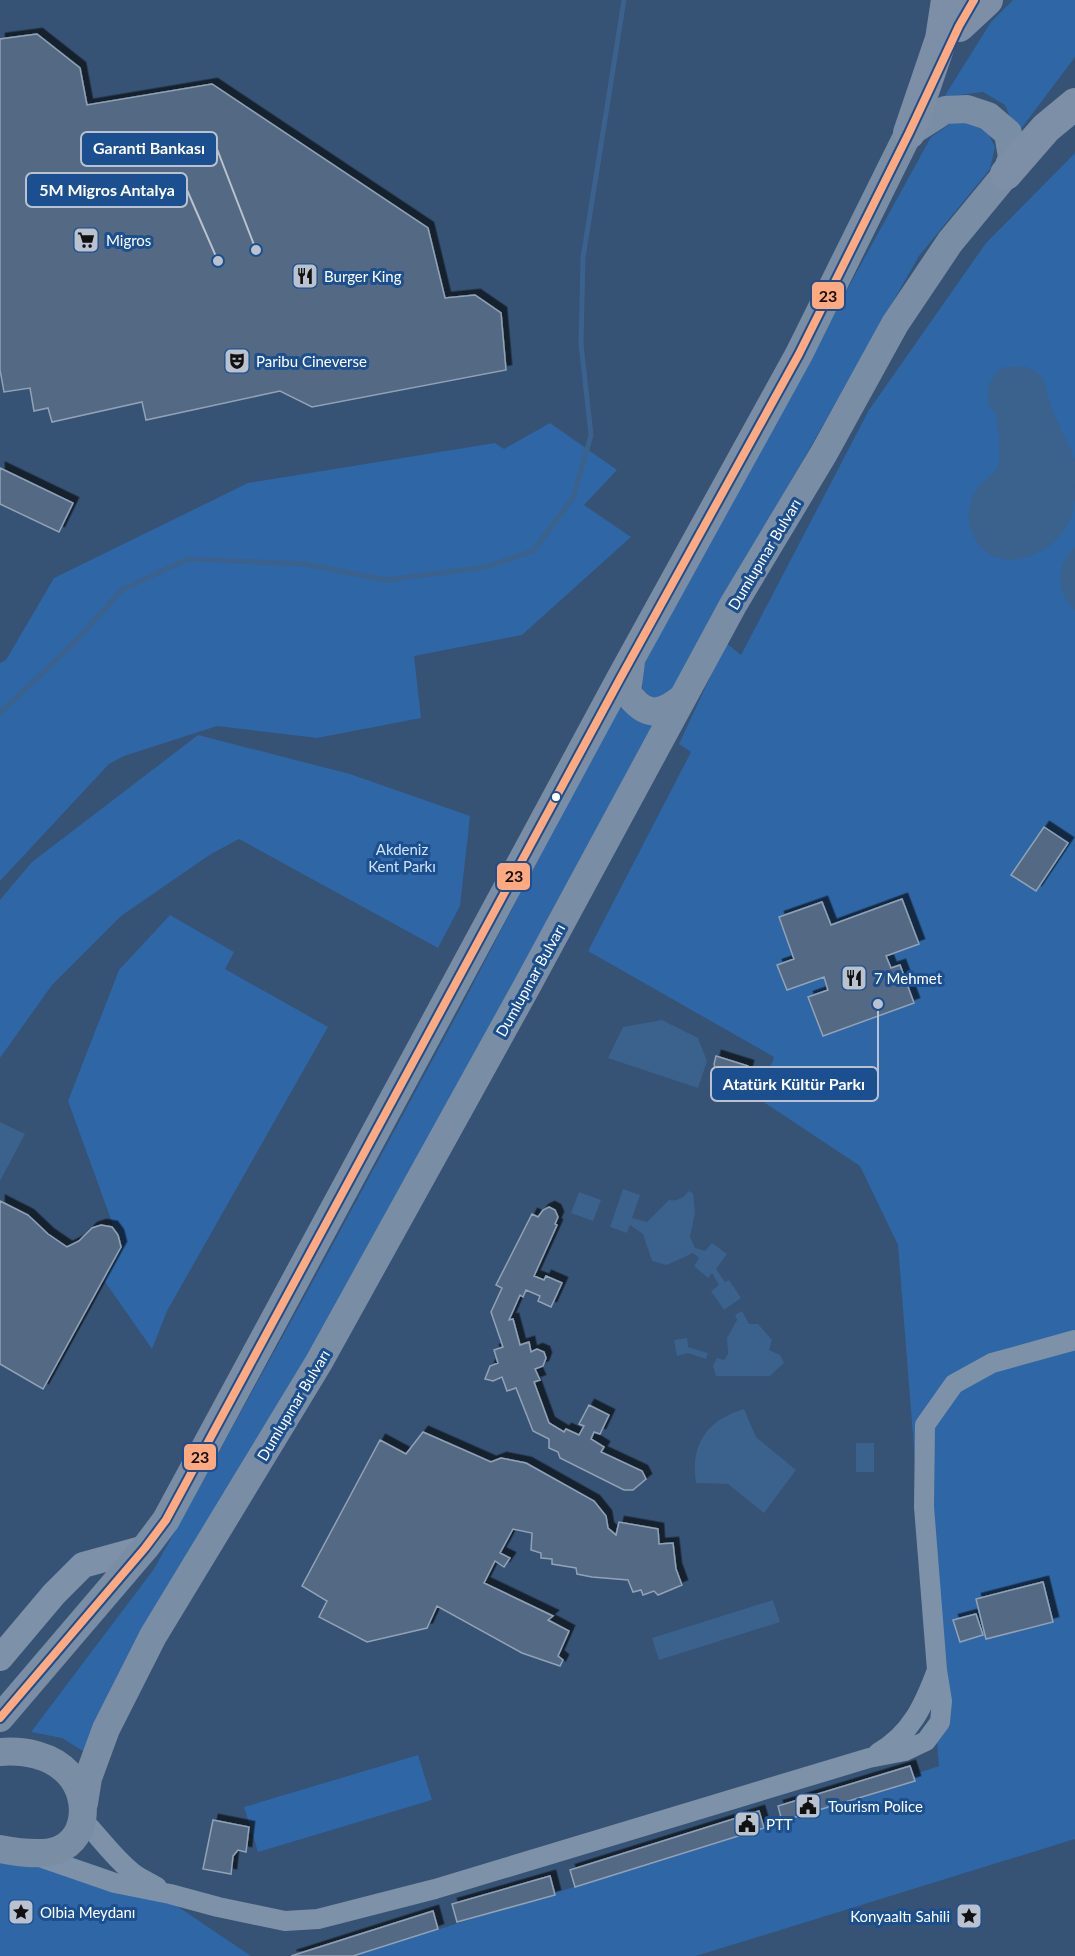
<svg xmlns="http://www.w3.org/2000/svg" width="1075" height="1956" viewBox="0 0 1075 1956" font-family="Lato,sans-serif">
<defs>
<filter id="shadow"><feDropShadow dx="5.5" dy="-5.5" stdDeviation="0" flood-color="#0009"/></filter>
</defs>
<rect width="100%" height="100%" fill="#365274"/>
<path fill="#2f66a5" d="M1013 0H1075V57L1017 134 1005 105 983 92 944 97 991 22Z
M957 119 986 129 995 147 990 169 919 256 669 696 659 700 643 694 641 670 706 546 931 137Z
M1075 153V1839L696 1956H353L689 1851 939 1766 898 1245 860 1166 759 1099 774 1057 588 951 691 752 679 744 726 643 741 655 869 410 986 243Z
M550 423 617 470 584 505 631 537 522 635 414 656 421 718 317 738 217 726 124 756 109 764 0 881V663L6 660 54 578 248 483 495 443 504 449Z
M618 705 657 728 86 1753 62 1738 31 1732 154 1569 306 1294 460 1009Z
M198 735 350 774 470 816 460 906 438 948 239 839 211 854 121 916 52 985 0 1058V900L32 862Z
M170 915 234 952 225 969 328 1027 167 1311 152 1349 103 1279 121 1247 68 1101 119 970Z
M418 1755 432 1800 258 1852 244 1807Z
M0 1858 18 1861 177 1906 251 1956H0Z"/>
<path fill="#3b618d" d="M1023 366C1050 373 1044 391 1053 412 1059 426 1071 447 1075 461 1075 468 1075 477 1075 484 1075 496 1075 508 1070 520 1052 561 985 581 970 526 966 511 971 495 981 484 987 478 993 475 997 468 1002 458 998 425 996 414 981 398 987 382 1001 368Z
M1075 547V610C1055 592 1056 564 1075 547Z
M662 1020 698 1038 707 1061 698 1088 608 1058 623 1027Z
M0 1122 25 1134 0 1181Z
M623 1189 640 1195 632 1218 647 1222 669 1200C675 1202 686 1197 688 1191L693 1193 695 1213 690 1237 695 1248 705 1251 712 1243 727 1254 716 1269 725 1282 729 1280 741 1298 724 1310 711 1291 719 1285 712 1273 708 1278 694 1266 699 1258 693 1253 667 1265 652 1261 643 1234 630 1225 627 1233 610 1227Z
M579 1192 601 1200 593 1221 571 1213Z
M742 1311 749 1324H758L772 1340 769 1350 780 1355 784 1363 770 1376H716L713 1366 717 1358 724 1360 728 1354 727 1338 737 1320 735 1315Z
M687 1338 688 1347 708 1353 706 1359 688 1353 677 1356 674 1340Z
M744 1409 756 1437 796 1470 764 1513 728 1484 696 1483C690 1444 707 1420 744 1409Z
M856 1443H874V1472H856Z
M773 1600 780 1622 659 1660 652 1638Z"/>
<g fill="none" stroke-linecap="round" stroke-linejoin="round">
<path stroke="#3b618d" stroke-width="5" d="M0 713 72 645 123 589 188 559 305 564 386 580 486 567 533 551 573 498 591 435 581 344 583 258 624 0"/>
</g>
<path fill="#526984" stroke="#92a2b6" stroke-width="1.5" filter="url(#shadow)" d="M37 34 80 68 87 105 212 84 428 228 445 298 475 295 501 313 506 370 312 407 280 391 146 420 142 402 52 422 48 408 34 411 30 388 4 392 0 370V39Z
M0 468 73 503 59 532 0 504Z
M1044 827 1068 843 1036 891 1011 875Z
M902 899 919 944 886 956 891 968 900 965 914 1003 823 1036 808 997 828 990 824 977 787 990 777 965 794 959 779 917 822 902 831 925Z
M716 1056 748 1066 745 1078 715 1069 714 1064Z
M0 1201 28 1215 48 1234 67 1247 79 1241 92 1228 101 1225 112 1227 118 1235 121 1247 43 1389 0 1364Z
M549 1207 555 1210 558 1217 555 1224 557 1225 534 1276 544 1280 546 1276 562 1283 551 1307 538 1301 540 1296 526 1290 523 1297 520 1295 509 1320 513 1319 520 1345 529 1342 531 1352 537 1349 544 1352 546 1358 543 1366 535 1369 540 1380 534 1382 549 1423 564 1432 566 1429 579 1435 584 1426 579 1424 589 1405 609 1415 600 1434 594 1432 591 1439 604 1447 601 1452 642 1471 646 1479 633 1490H624L560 1458 558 1452 549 1448V1439L533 1431 516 1388 507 1391 502 1377 493 1381 485 1379 490 1366 498 1363 494 1350 503 1347 491 1312 502 1288 496 1285 532 1214 538 1217 543 1210Z
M423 1432 491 1462 501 1458 526 1463 594 1501 606 1516 608 1528 616 1535 619 1522 658 1529 659 1544 673 1543 676 1569 682 1585 658 1595 654 1591 643 1595 641 1590 633 1592 628 1580 592 1577 577 1574 576 1568 552 1564V1559L541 1558V1553L531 1550 532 1533 513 1529 500 1553 510 1558 504 1567 495 1561 484 1583 553 1616 548 1620 569 1631 558 1656 563 1660 560 1666 522 1653 437 1606 427 1628 367 1642 319 1617 327 1601 302 1586 380 1440 406 1454Z
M1043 1582 1053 1622 986 1639 976 1599Z
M976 1614 983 1635 960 1642 953 1620Z
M910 1766 915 1781 782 1821 778 1806Z
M759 1811 764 1828 575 1887 570 1870Z
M213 1820 249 1827 246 1852 238 1850 233 1856 231 1874 203 1869Z
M550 1876 555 1895 457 1922 452 1904Z
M433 1911 438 1929 353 1956H291Z"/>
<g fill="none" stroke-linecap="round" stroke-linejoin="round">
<path stroke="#7d92a8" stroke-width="20" d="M878 1753C911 1734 924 1705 937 1670
M82 1819C99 1836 113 1857 132 1872 139 1878 149 1882 157 1887
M34 1855 115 1883 170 1894 218 1907 285 1921 318 1919 435 1889 869 1758 905 1751 926 1741 940 1722 942 1701 937 1670 924 1507 925 1425 954 1384 992 1363 1075 1340"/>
<path stroke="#7d92a8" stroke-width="26" d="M0 1658 54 1594 83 1565 145 1548"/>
<path stroke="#798da4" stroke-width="28" d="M631 662 627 692C644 716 658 717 681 699
M0 1718 145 1548 166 1520 621 677 799 354 916 118
M0 1752C24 1750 52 1755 69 1774 91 1798 88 1844 51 1852 34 1855 16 1852 0 1849
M84 1803 88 1778 106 1729 153 1636 319 1362 527 986 733 605 824 453 895 324 950 242 1006 174 1012 157 1008 133 988 116 967 109 945 110 909 133"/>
<path stroke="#7d8ea7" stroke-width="32" d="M959 26 987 0
M909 133 941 39 947 0
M1006 174 1046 128 1075 104"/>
<g stroke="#1b4f8f" stroke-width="12">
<path id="bus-1" d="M0 1718 145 1548 166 1520 621 677 799 354 909 133 959 26 974 0"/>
</g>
<use href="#bus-1" stroke="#ffa980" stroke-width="8"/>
</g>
<defs>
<g id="supermarket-square" transform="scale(1.35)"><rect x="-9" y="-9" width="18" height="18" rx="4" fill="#b9c2ce" stroke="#1b4f8f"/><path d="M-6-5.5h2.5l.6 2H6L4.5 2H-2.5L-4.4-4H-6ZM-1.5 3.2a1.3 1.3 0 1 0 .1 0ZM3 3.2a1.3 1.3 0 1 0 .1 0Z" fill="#111"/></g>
<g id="restaurant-square" transform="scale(1.35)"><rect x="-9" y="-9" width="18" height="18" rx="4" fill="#b9c2ce" stroke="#1b4f8f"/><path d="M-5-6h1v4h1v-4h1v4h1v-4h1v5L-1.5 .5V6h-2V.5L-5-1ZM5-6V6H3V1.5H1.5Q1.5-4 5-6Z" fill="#111"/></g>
<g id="theatre-square" transform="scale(1.35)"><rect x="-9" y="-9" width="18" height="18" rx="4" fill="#b9c2ce" stroke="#1b4f8f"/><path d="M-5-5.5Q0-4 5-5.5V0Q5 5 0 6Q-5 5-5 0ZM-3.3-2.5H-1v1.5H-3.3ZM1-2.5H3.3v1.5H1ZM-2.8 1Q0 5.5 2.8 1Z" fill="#111"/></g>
<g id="civic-square" transform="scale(1.35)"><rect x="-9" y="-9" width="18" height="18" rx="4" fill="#b9c2ce" stroke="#1b4f8f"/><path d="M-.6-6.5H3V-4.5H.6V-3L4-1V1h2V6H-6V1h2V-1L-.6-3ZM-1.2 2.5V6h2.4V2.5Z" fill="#111"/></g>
<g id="sight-square" transform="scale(1.35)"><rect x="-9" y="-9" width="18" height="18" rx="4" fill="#b9c2ce" stroke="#1b4f8f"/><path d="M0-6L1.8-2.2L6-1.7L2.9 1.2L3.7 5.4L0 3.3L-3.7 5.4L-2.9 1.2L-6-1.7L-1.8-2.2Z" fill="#111"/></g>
</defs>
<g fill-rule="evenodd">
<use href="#supermarket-square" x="86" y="240"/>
<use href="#restaurant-square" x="305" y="276"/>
<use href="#theatre-square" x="237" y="361"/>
<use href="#restaurant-square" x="854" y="978"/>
<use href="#civic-square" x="808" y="1806"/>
<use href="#civic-square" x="747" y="1824"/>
<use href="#sight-square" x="21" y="1912"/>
<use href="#sight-square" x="969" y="1916"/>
</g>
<circle fill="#fff" stroke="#1b4f8f" stroke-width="2" cx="556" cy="797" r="5"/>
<g text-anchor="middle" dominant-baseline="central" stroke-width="6" stroke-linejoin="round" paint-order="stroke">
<g font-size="15" fill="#fff" stroke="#1b4f8f" text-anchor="start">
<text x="106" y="240">Migros</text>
<text x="324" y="276">Burger King</text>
<text x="256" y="361">Paribu Cineverse</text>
<text x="874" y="978">7 Mehmet</text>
<text x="828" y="1806">Tourism Police</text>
<text x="766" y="1824">PTT</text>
<text x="40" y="1912">Olbia Meydanı</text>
<text x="950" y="1916" text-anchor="end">Konyaaltı Sahili</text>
</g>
<g font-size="15" fill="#fff" stroke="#1b4f8f">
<text transform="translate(764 554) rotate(-59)">Dumlupınar Bulvarı</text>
<text transform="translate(530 980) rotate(-61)">Dumlupınar Bulvarı</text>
<text transform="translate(293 1405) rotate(-59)">Dumlupınar Bulvarı</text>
</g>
<g font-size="15" fill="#cfe3fa" stroke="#1b4f8f">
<text x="402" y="849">Akdeniz<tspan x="402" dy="17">Kent Parkı</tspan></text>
</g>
</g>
<path fill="none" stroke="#b9c2ce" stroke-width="2" d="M256 250L217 149M218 261L187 190M878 1004L878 1084"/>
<g fill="#b9c2ce" stroke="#1b4f8f" stroke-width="2">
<circle cx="256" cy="250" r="6"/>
<circle cx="218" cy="261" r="6"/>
<circle cx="878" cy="1004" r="6"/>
</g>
<g fill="#1b4f8f" stroke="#b9c2ce" stroke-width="2">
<rect x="81" y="132" width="136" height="34" rx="6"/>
<rect x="26" y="173" width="161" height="34" rx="6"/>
<rect x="711" y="1067" width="167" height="34" rx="6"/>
</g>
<g font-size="16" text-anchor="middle" font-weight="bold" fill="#fff">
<text x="149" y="154">Garanti Bankası</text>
<text x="107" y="196">5M Migros Antalya</text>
<text x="794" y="1090">Atatürk Kültür Parkı</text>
</g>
<g stroke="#1b4f8f" stroke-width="2">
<rect x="811" y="281" width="34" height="29" rx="6" fill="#ffa980"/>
<rect x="496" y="862" width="35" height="29" rx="6" fill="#ffa980"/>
<rect x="183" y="1443" width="34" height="28" rx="6" fill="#ffa980"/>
</g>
<g font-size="16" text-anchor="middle" font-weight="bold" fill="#111">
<text x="828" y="302">23</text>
<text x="514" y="882">23</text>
<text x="200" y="1463">23</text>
</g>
</svg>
